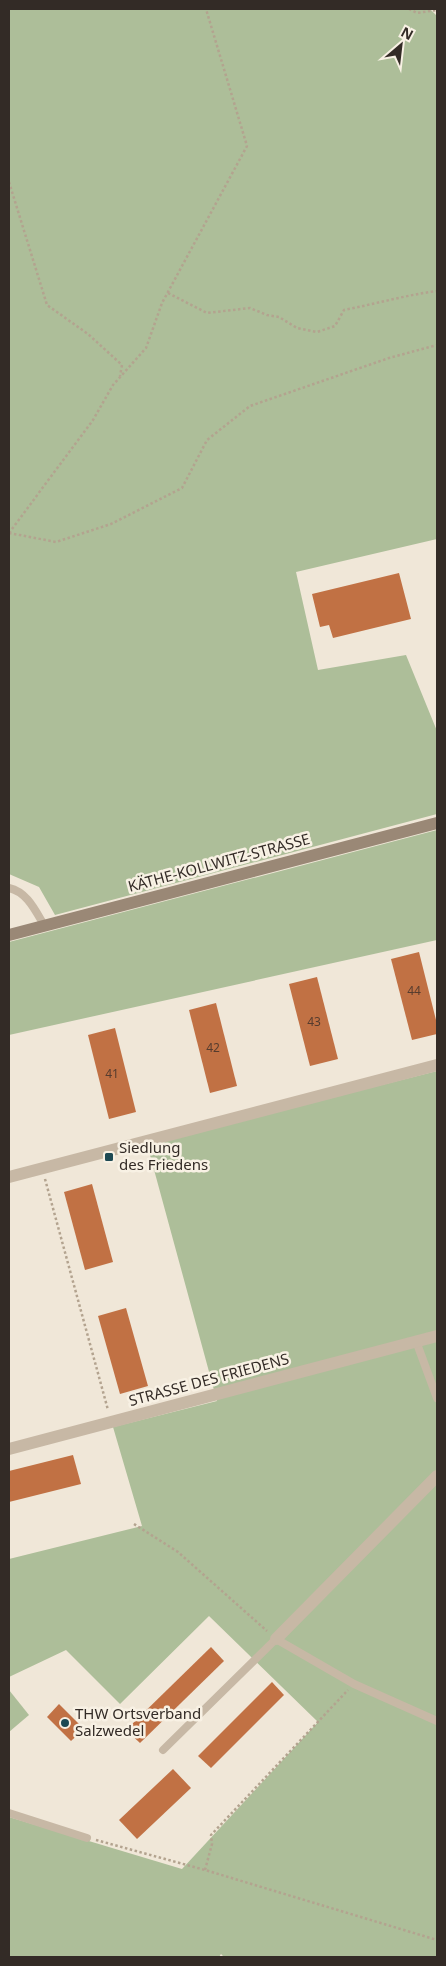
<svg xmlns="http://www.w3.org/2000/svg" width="446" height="1966" viewBox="0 0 446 1966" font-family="'Noto Sans',sans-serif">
<rect width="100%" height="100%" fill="#f0e7d8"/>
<g fill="#adbe99">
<path d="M9 9H430L437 16V539L296 572 318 670 406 655 437 731V814L55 915 39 887 9 874Z"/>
<path d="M437 830V940L9 1035V942Z"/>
<path d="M437 1071V1957H224L221 1954 219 1957H9V1817L182 1869 318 1722 209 1616 120 1704 66 1650 9 1677V1559L142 1526 113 1427 217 1401 147 1144Z"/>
<path d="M9 1690 29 1715 9 1732Z"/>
</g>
<g fill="#c17144">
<path d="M399 573 411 619 333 638 329 625 320 627 312 594Z"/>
<path d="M419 952 437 1024V1034L412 1040 391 959Z"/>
<path d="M317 977 338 1059 310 1066 289 984Z"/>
<path d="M216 1003 237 1086 210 1093 189 1010Z"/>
<path d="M115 1028 136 1112 109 1119 88 1035Z"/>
<path d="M92 1184 113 1262 85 1270 64 1192Z"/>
<path d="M126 1308 148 1386 120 1394 98 1316Z"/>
<path d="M73 1455 81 1484 9 1502V1471Z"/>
<path d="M211 1647 224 1661 140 1743 126 1730Z"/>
<path d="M272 1682 284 1695 211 1768 198 1756Z"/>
<path d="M59 1704 84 1729 71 1741 47 1717Z"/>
<path d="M173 1769 191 1788 137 1839 119 1820Z"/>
</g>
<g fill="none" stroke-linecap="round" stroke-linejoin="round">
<g stroke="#b3a38f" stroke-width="2.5" stroke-dasharray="2.5 2.5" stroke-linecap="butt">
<path d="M409 9 417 13 437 10"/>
<path d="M9 182 47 305 88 334 122 365 120 376"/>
<path d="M168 293 207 313 250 308 267 315 279 317 297 328 317 332 335 326 344 310C375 304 406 295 437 291"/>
<path d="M9 533 93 420 113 385 146 348 162 303 247 146 206 9"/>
<path d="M9 533 56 542 111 524 182 488 207 440 250 406 389 358 437 345"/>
<path d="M45 1179 108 1410"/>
<path d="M134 1524 178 1552 267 1631"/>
<path d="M96 1840 205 1870 437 1940"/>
<path d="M205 1870 212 1844 211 1835 348 1690"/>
</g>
<g stroke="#c7b8a5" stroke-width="8">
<path d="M9 888C27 892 35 910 44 925"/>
<path d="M416 1341 437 1398"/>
<path d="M163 1750 276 1639 354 1684 437 1721"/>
<path d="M9 1813 87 1838"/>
</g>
<g stroke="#c7b8a5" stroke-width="12">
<path d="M9 1177 437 1065"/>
<path d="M9 1449 437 1336"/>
<path d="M276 1639 437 1476"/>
</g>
<path stroke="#9a8876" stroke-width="12" d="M9 935 437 823"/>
</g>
<g fill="#1d4953" stroke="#f8f1e4" stroke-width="2">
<rect x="104" y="1152" width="10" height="10" rx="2.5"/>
<circle cx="65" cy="1723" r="5"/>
</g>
<g text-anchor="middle" stroke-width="5" stroke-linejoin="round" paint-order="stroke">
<g font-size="12" fill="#563c2e">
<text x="414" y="995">44</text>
<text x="314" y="1026">43</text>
<text x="213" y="1052">42</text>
<text x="112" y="1078">41</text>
</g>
<g font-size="15" fill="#332b26" stroke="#f8f1e4">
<text transform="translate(219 863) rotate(-15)" y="5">KÄTHE-KOLLWITZ-STRASSE</text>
<text transform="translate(209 1380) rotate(-15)" y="5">STRASSE DES FRIEDENS</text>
</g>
<g font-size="15" fill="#332b26" stroke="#f8f1e4" text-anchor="start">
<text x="119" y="1153">Siedlung<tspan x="119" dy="17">des Friedens</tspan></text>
<text x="75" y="1719">THW Ortsverband<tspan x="75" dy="17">Salzwedel</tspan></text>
</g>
</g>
<rect width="446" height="1966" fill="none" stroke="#332b26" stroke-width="20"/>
<g transform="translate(401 45) rotate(28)" stroke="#f8f1e4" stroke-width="4" paint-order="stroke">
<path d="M0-4L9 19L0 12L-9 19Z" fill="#332b26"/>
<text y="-8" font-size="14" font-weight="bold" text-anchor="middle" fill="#332b26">N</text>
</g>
</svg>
